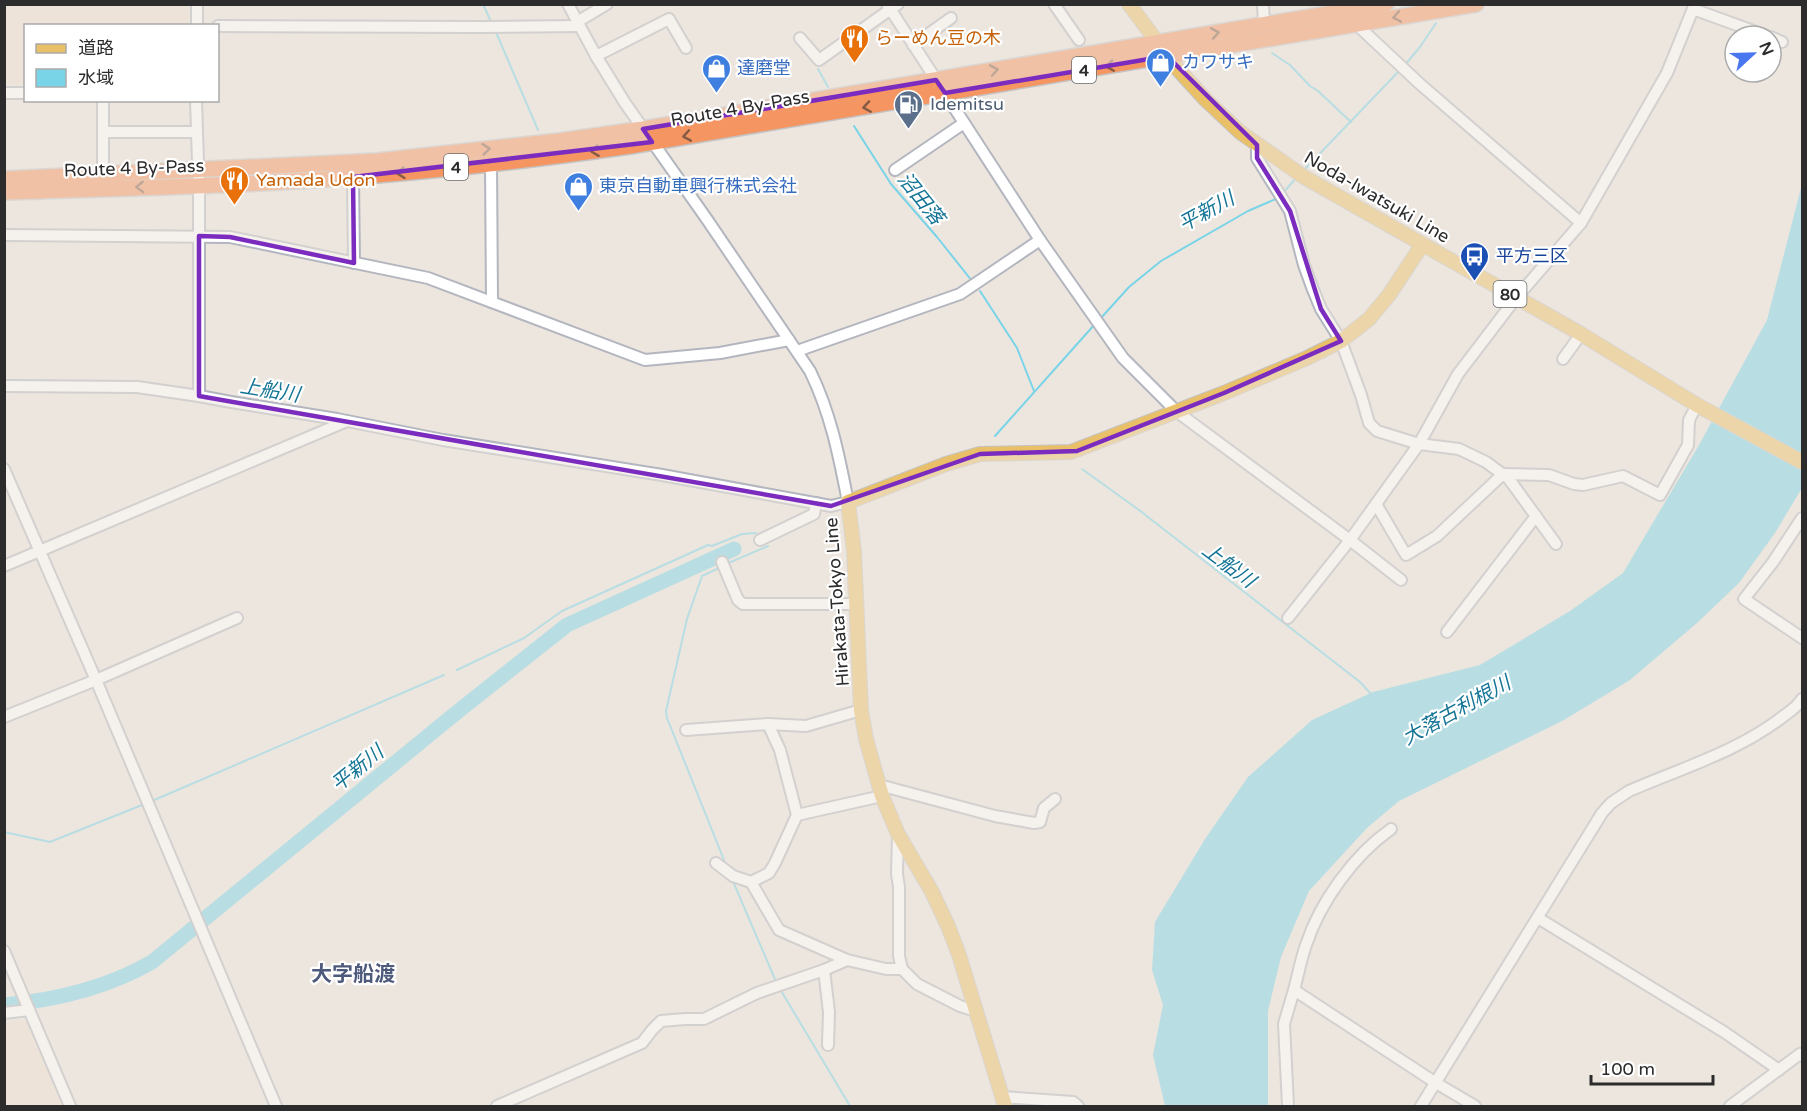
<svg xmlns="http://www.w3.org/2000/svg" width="1807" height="1111" viewBox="0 0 1807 1111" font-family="'Varela Round','Noto Sans JP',sans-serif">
<rect width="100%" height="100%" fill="#ede6df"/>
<g fill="#ede1d0">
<path d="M5 4 188 5V25L26 26 25 84H5Z"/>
<path d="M28 1021 64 1106H5V1023Z"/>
</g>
<path fill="#79d4e8" d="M1802 184V488L1775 533 1739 583 1697 623 1630 680 1564 720 1399 801 1367 828 1309 891 1281 957 1268 1011V1106H1165L1153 1055 1163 1005 1152 970 1155 922 1205 839 1248 777 1312 720 1373 692 1480 665 1570 611 1623 573 1699 445 1767 320Z"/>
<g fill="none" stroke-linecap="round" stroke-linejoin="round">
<g stroke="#79d4e8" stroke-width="2">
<path d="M483 4 491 22"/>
<path d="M495 30 538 130"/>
<path d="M1272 53 1290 65 1310 86 1318 91 1351 122"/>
<path d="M1404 66 1420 47 1436 23"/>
<path d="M818 69 828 87"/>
<path d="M854 126 891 184 937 237 972 281"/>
<path d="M1304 170 1400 70"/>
<path d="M1284 192 1296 178"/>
<path d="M980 291 1017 348 1034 391"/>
<path d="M1101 318 1129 287 1161 261 1248 211 1278 198"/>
<path d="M4 380 57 381"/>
<path d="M430 432 441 434"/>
<path d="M995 436 1095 324"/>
<path d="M1082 469 1139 510 1360 682 1371 694"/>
<path d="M726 564 768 546"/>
<path d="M721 567 702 576 687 619 666 711 667 718 726 865"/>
<path d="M457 670 524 638 562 611 708 545 712 546 742 534 756 533"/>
<path d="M152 801 444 675"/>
<path d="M4 832 50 842 142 805"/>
<path d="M732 879 777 984"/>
<path d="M780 989 850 1106"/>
</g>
<path stroke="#79d4e8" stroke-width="15" d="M4 1005C56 1000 107 988 152 962L456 713 567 625 734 549"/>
<defs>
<g id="minor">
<path d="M887 4 1040 240 1123 358 1176 411 1350 540 1401 580"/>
<path d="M1054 4 1079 40"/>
<path d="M1263 4 1264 24"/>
<path d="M1693 9 1767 36"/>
<path d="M577 22 607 4"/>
<path d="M1356 24 1420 84 1581 223"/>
<path d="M197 26V4"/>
<path d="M218 26 480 27 579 26"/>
<path d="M1771 37 1782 42"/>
<path d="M800 38 819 60 898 4"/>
<path d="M913 45 951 18"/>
<path d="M596 56 669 19 686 48"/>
<path d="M4 93H26"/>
<path d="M196 100 199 193V396"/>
<path d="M103 132H196"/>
<path d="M1257 145V158L1290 211 1304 265 1312 287 1321 309 1341 341 1361 395 1369 423 1377 431 1419 444 1459 449 1486 462 1509 479 1556 544"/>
<path d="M491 163 492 302"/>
<path d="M895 170 964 123"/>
<path d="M103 175V100"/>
<path d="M353 177 354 263"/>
<path d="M4 235 230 237 428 278 645 360 720 353 789 340"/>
<path d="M797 351 960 294 1040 240"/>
<path d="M1563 359 1581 334"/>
<path d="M4 386 137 387 199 396 231 402 337 419 443 440 662 475 831 506 848 502C839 456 831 414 810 371L706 218 625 103 596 56 568 4"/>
<path d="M4 469 96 680 276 1106"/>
<path d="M1376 504 1406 555 1437 536 1503 474 1549 475 1574 484 1583 485 1623 476 1660 495 1688 445 1689 420 1697 405"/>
<path d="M1802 518 1773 562 1744 599 1802 638"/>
<path d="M760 540 814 514 816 503"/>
<path d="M722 562 738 600 743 604H857"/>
<path d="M4 566 347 421"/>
<path d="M1288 618 1350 540 1419 444 1458 374 1516 298 1581 223 1667 73 1695 4"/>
<path d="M1447 632 1536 516"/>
<path d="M4 717 96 680 237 618"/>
<path d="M686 730 768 724 806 726 861 710"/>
<path d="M879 785 995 816 1034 823 1040 822 1044 808 1055 799"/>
<path d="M797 815 882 796"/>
<path d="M1391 829C1354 855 1320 902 1306 945 1301 959 1298 975 1294 990L1436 1083 1475 1106"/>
<path d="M898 834 897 874 899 887V956L902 969 917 984 960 1006 976 1011"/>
<path d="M716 863 733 876 751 882 769 873 775 863 797 815 780 750 768 724"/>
<path d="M751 882 779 930 847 960"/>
<path d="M1538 918 1724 1032 1779 1070"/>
<path d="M4 951 70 1106"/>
<path d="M824 970 829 1012 828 1045"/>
<path d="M4 1013 29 1010"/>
<path d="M1002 1097 1073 1102 1078 1106"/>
<path d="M497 1106 642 1043 652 1030 661 1021 685 1019H704L757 993 824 970 847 960 886 969H902"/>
<path d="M1288 1106 1284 1024 1294 990"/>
<path d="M1421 1106 1602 813 1611 803 1629 791C1682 768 1740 751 1785 715 1792 710 1798 706 1802 699"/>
<path d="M1730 1106 1800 1054 1802 1056"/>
</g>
<g id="major">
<path d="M1129 4 1175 66 1206 100 1240 132 1304 177 1581 334 1697 405 1802 462"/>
<path d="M1005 1106 959 955 948 926 932 892 898 834 882 796 866 739 861 710 854 551 848 502 946 464 980 454 1071 452 1224 393 1307 358 1341 341 1369 319 1389 295 1422 245"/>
</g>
<g id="highway">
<path d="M4 179 377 161 559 141 643 129 1386 4"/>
<path d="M4 192C129 188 253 186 377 175 461 168 546 158 630 146L1476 4"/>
</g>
</defs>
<use href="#minor" stroke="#b3b6bf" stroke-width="14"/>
<use href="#major" stroke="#c4c4c4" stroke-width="16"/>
<use href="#highway" stroke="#c4c4c4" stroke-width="18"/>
<use href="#minor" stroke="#fff" stroke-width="10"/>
<use href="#major" stroke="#e9c068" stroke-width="14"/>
<use href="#highway" stroke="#f59562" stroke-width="15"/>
</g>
<defs><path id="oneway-chevron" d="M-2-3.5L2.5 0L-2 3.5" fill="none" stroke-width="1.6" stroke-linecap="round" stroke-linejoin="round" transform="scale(1.5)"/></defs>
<g stroke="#865b44">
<use href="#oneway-chevron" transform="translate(1397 17) rotate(170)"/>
<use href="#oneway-chevron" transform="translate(1215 33) rotate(-10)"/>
<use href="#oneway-chevron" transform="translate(1110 66) rotate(171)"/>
<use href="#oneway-chevron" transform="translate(994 70) rotate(-10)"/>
<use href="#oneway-chevron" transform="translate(867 107) rotate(171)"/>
<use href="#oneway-chevron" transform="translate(687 136) rotate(170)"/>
<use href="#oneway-chevron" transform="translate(486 149) rotate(-6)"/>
<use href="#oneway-chevron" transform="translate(595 151) rotate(173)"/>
<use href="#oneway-chevron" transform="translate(401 173) rotate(174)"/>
<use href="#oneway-chevron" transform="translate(140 187) rotate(178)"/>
</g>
<path d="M0 0H1807V1111H0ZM1167 56 1257 145V158L1290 211 1321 309 1341 341 1224 393 1077 451 980 454 831 506 199 396V236L230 237 354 263 353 177 652 142 643 129 936 80 945 93Z" fill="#ede6df" fill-opacity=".55" fill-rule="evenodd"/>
<path fill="none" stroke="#7b2cbf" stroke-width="4.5" stroke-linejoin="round" d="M1167 56 1257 145V158L1290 211 1321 309 1341 341 1224 393 1077 451 980 454 831 506 199 396V236L230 237 354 263 353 177 652 142 643 129 936 80 945 93Z"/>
<defs>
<symbol id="restaurant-pin" viewBox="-11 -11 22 30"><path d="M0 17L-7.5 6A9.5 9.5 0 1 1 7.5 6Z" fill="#e8710a" stroke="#fff"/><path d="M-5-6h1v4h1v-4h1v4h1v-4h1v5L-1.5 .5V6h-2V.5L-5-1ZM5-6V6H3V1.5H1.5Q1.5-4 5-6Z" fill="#fff"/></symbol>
<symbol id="shop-pin" viewBox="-11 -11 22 30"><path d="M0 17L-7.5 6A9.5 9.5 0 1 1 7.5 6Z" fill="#3f7fe0" stroke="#fff"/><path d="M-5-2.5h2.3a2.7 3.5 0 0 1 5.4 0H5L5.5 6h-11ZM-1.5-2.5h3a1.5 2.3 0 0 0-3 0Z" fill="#fff"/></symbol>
<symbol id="fuel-pin" viewBox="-11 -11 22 30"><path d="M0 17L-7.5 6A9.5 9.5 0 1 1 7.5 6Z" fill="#5c6f8a" stroke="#fff"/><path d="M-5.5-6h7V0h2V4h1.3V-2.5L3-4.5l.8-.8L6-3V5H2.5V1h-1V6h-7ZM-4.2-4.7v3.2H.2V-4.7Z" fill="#fff"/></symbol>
<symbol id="bus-pin" viewBox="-11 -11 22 30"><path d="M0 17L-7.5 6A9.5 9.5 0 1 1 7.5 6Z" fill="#1a4fb4" stroke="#fff"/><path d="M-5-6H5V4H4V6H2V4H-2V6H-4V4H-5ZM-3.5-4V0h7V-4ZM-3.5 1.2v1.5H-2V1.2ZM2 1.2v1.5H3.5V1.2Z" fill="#fff"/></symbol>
</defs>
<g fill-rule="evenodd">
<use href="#restaurant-pin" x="838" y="22" width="33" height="45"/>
<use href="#shop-pin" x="1144" y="46" width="33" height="45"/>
<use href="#shop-pin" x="700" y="52" width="33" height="45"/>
<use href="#fuel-pin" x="892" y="88" width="33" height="45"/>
<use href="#restaurant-pin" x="218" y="164" width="33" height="45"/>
<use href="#shop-pin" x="562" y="170" width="33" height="45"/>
<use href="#bus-pin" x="1458" y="240" width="33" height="45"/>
</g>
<g text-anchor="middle" stroke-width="4.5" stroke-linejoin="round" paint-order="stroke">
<g fill="#fff" stroke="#6b6b6b" stroke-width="1.5">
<rect x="1072" y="57" width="24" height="26" rx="4.5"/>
<rect x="444" y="154" width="24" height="26" rx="4.5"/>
<rect x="1493.5" y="281" width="33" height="26" rx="4.5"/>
</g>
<g font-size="16" font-weight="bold" fill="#2c2c2c">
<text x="1084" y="76">4</text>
<text x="456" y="173">4</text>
<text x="1510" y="300">80</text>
</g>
<g font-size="18" fill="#c56008" stroke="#fff" text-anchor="start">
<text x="875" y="44">らーめん豆の木</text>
<text x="256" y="186">Yamada Udon</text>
</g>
<g font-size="18" fill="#366cbe" stroke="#fff" text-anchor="start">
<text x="1182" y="68">カワサキ</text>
<text x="737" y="74">達磨堂</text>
<text x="599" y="192">東京自動車興行株式会社</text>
</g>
<g font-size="18" fill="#4e5e75" stroke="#fff" text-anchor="start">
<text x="930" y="110">Idemitsu</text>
</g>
<g font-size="18" fill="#2c2c2c" stroke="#fff">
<text transform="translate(740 108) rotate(-10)" y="6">Route 4 By-Pass</text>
<text transform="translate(134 168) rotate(-2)" y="6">Route 4 By-Pass</text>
<text transform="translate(1377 197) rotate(30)" y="6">Noda-Iwatsuki Line</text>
<text transform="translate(837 602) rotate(-94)" y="6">Hirakata-Tokyo Line</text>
</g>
<g font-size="18" fill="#164399" stroke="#fff" text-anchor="start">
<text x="1496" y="262">平方三区</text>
</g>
<g font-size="20" font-style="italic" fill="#157597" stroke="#fff">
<text transform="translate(921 198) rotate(51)" y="7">沼田落</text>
<text transform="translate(1206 211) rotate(-29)" y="7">平新川</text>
<text transform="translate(270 390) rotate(9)" y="7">上船川</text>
<text transform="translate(1229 565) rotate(37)" y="7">上船川</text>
<text transform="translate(1456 710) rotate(-29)" y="7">大落古利根川</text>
<text transform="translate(357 768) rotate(-39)" y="7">平新川</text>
</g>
<g font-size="21" font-weight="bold" fill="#4e5a7b" stroke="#fff">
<text x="353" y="981">大字船渡</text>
</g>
</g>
<rect width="1807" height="1111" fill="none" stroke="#2c2c2c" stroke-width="12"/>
<rect x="24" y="24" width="195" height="78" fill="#ffffff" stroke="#ababab" stroke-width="1.5"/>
<rect x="36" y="44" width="30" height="9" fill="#e9c068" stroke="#ababab" stroke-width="1.5"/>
<text x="78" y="54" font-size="18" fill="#2c2c2c">道路</text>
<rect x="36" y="69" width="30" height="18" fill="#79d4e8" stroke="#ababab" stroke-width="1.5"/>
<text x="78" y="84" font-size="18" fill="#2c2c2c">水域</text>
<g transform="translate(1753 54) rotate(68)"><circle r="28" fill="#ffffff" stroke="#ababab" stroke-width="1.5"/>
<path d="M0-4.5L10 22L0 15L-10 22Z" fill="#4977f0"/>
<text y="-9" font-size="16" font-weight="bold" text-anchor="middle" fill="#2c2c2c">N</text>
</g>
<path d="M1591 1075v9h122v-9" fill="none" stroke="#2c2c2c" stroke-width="3"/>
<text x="1600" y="1075" font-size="18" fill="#2c2c2c" stroke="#ffffff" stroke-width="4.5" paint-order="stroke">100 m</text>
</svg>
